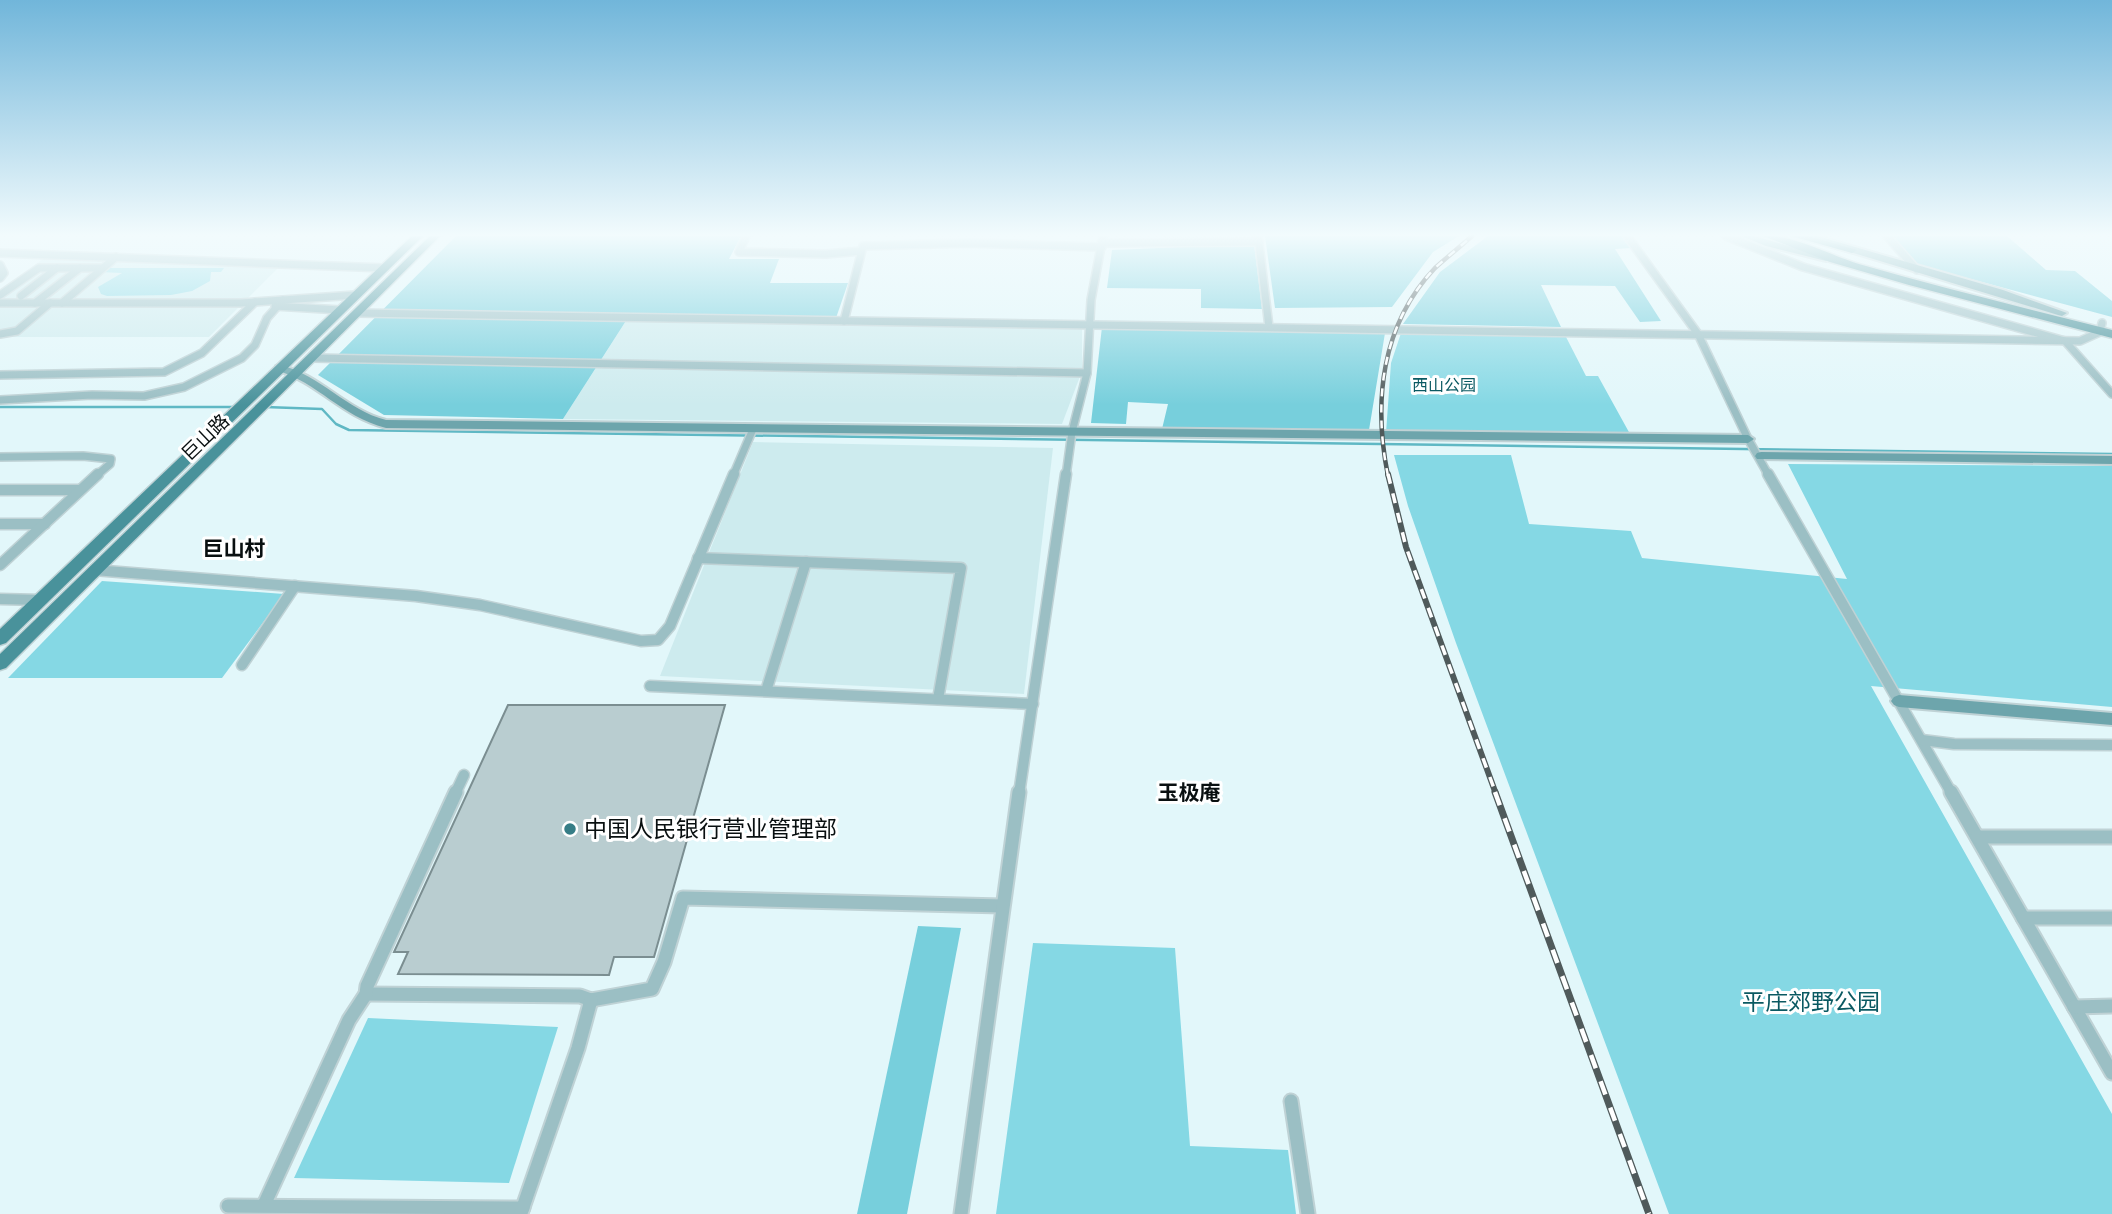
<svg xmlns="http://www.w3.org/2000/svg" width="2112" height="1214" viewBox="0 0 2112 1214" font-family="'Titillium Web','Noto Sans SC',sans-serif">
<rect width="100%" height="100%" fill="#e2f7fa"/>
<g fill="#cdebee">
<path d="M44 258 280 266 209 337H0V292Z"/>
<path d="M626 321 1082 327V371L1062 424 563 419Z"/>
<path d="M753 442 1053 448 1024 694 660 676Z"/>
</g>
<g fill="#85d8e4">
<path d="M105 268H224L221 272H211L210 281 192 291 171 295 107 296 101 294 98 287 122 273 100 272Z"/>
<path d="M1401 333 1566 337 1586 376H1598L1630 434 1386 433 1391 363Z"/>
<path d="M1394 455H1511L1529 524 1631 531 1642 558 1847 579 1788 464 2112 466V707L1871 686 2112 1114V1214H1669L1456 643 1408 506Z"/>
<path d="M102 581 284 594 222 678H8Z"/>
<path d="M1033 943 1175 948 1190 1146 1288 1150 1296 1214H996Z"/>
<path d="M368 1018 558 1027 509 1183 294 1178Z"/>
</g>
<g fill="#77cfdc">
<path d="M456 236H741L729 259H779L770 283H848L836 318 631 313 563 419 384 415 318 375Z"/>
<path d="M1265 236H1459L1433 252 1392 307 1275 308Z"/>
<path d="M1488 236H1622L1631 248 1615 249 1661 321 1640 322 1615 286 1541 285 1561 327 1403 324 1440 272Z"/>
<path d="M1892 236H2007L2046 270 2075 271 2112 301V317L1919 265Z"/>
<path d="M1254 244 1262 309 1201 308V289L1107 288 1112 250Z"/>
<path d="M1102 327 1385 333 1369 430 1162 429 1168 404 1128 402 1126 424 1091 423Z"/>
<path d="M918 926 961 928 907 1214H857Z"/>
</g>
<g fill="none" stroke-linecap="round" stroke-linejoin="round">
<g stroke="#5fb8c4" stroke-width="2.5">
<path d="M0 407H236"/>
<path d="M265 407 322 409 336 424 349 430 2112 454"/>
</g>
</g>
<path fill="#b9cdd0" stroke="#7b8e91" stroke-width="2" d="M508 705H725L654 957H614L609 975 398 974 408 952H394Z"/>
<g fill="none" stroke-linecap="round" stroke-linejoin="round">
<defs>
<g id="street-far2">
<path d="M746 236 739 252 826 254 861 251"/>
<path d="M1258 236 1269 327"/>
<path d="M1627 236 1698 334 1748 439 1769 476"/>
<path d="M1726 236 1803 267 2065 341 2112 394"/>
<path d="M1887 236 1917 270"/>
<path d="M1103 243 1259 242"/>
<path d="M0 253 385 268"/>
<path d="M0 265 4 273 0 278"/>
<path d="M0 295 39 268H102"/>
<path d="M21 296 57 268"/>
<path d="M0 303H241L355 295"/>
<path d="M35 303 80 268"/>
<path d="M62 303 116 257"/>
<path d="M275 306 340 310"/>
<path d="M358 313 2080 341 2100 332 2102 323"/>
<path d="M844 321 863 246 968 243 1102 247"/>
<path d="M0 334 17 331 50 303"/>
<path d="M313 358 1087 373"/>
<path d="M0 375 164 372 202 353 255 302"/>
<path d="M0 400 92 395 144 396 184 387 242 358 255 345 267 318 283 300"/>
<path d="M0 457 83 456 111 459 110 464 96 476"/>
<path d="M733 476 753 429"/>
<path d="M1066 476 1072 432 1087 373 1091 300 1103 236"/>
</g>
<g id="street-far1">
<path d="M1768 474 1952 794"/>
<path d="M0 490H79"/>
<path d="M0 524H45"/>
<path d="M698 558 961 568 938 699"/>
<path d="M0 565 98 474"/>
<path d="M94 570 416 596 480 605 641 641 658 640 670 626 734 474"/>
<path d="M0 599 40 600"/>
<path d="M242 665 295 586"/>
<path d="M650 686 1033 704"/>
<path d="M766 691 806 562"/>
<path d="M1922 740 1954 744 2112 745"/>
<path d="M455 794 464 775"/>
<path d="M1019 794 1066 474"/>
</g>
<g id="street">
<path d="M1951 792 2112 1073"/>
<path d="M1977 837H2112"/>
<path d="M2023 918H2112"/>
<path d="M366 994 580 996 591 1000 652 989 664 962 683 898 1002 906"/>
<path d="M2074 1007 2112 1006"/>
<path d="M1291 1101 1308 1214"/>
<path d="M264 1205 349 1020 366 994 367 986 456 792"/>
<path d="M228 1206 523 1208"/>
<path d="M521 1213 578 1048 591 1000"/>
<path d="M961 1214 1019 792"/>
</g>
<g id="secondary">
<path d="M1742 236H1754L1831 258 1826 261 1766 246Z"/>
<path d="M1804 236H1817L2003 290 2067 313 2062 316 2058 315 1837 248Z"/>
<path d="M280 365C321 375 346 410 386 420L1748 435 1754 439 1748 443 386 428C340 416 319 383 276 370V366Z"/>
<path d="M1761 452 2112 456V464L1757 459 1755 456 1757 453Z"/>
<path d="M1899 695 2112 713V725L1899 707 1894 705 1891 701 1894 697Z"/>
</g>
<g id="primary">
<path d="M412 236H423L6 643 0 645V629Z"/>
<path d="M430 236H440L6 668 0 670V654Z"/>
<path d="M1763 236C1790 233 1832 256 1859 264 1943 288 2028 309 2112 330V338L1909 285 1830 262Z"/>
<path d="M1791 236H1807L1857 250 1852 253Z"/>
</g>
</defs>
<use href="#street-far2" stroke="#bfd2d5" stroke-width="10"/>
<use href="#street-far1" stroke="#bfd2d5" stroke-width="13"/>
<use href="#street" stroke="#bfd2d5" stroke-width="17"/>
<use href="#secondary" stroke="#bfd2d5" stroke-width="4"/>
<use href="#primary" stroke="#bfd2d5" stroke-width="3"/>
<use href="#street-far2" stroke="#9bbfc4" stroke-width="7"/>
<use href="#street-far1" stroke="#9bbfc4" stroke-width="10"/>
<use href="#street" stroke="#9bbfc4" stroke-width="13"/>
<use href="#secondary" fill="#6da5ac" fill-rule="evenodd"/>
<use href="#primary" fill="#49929b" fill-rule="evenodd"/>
<defs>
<path id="rail-far2" d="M1388 476C1373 402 1381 325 1435 268 1447 257 1460 247 1472 236"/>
<path id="rail-far1" d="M1388 474 1406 547 1496 794"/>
<path id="rail" d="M1495 792 1649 1214"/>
</defs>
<use href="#rail-far2" stroke="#4f5a5b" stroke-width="4.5"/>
<use href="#rail-far1" stroke="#4f5a5b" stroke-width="6"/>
<use href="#rail" stroke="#4f5a5b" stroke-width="7"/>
<use href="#rail-far2" stroke="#fff" stroke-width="2.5" stroke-dasharray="8" stroke-linecap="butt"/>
<use href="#rail-far1" stroke="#fff" stroke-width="3.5" stroke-dasharray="10" stroke-linecap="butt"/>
<use href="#rail" stroke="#fff" stroke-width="4.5" stroke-dasharray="14" stroke-linecap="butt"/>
</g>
<linearGradient id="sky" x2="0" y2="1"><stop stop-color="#71b6da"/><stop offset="0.58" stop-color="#f2fbfd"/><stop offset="1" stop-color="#f2fbfd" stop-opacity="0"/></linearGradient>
<rect width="2112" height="405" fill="url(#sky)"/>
<circle fill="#367d86" stroke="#fff" stroke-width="2.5" cx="570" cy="829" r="7"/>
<g text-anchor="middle" stroke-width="6" stroke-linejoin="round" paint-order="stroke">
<g font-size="16" fill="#0a5962" stroke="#fff">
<text x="1444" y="391">西山公园</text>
</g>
<g font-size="19" fill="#090f10" stroke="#fff">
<text transform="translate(205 437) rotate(-44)" y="7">巨山路</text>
</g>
<g font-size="21" font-weight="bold" fill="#090f10" stroke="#fff">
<text x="234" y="556">巨山村</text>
<text x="1189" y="800">玉极庵</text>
</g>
<g font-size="23" fill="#090f10" stroke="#fff" text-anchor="start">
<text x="584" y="837">中国人民银行营业管理部</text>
</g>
<g font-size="23" fill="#0a5962" stroke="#fff">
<text x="1811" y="1010">平庄郊野公园</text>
</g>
</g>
</svg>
